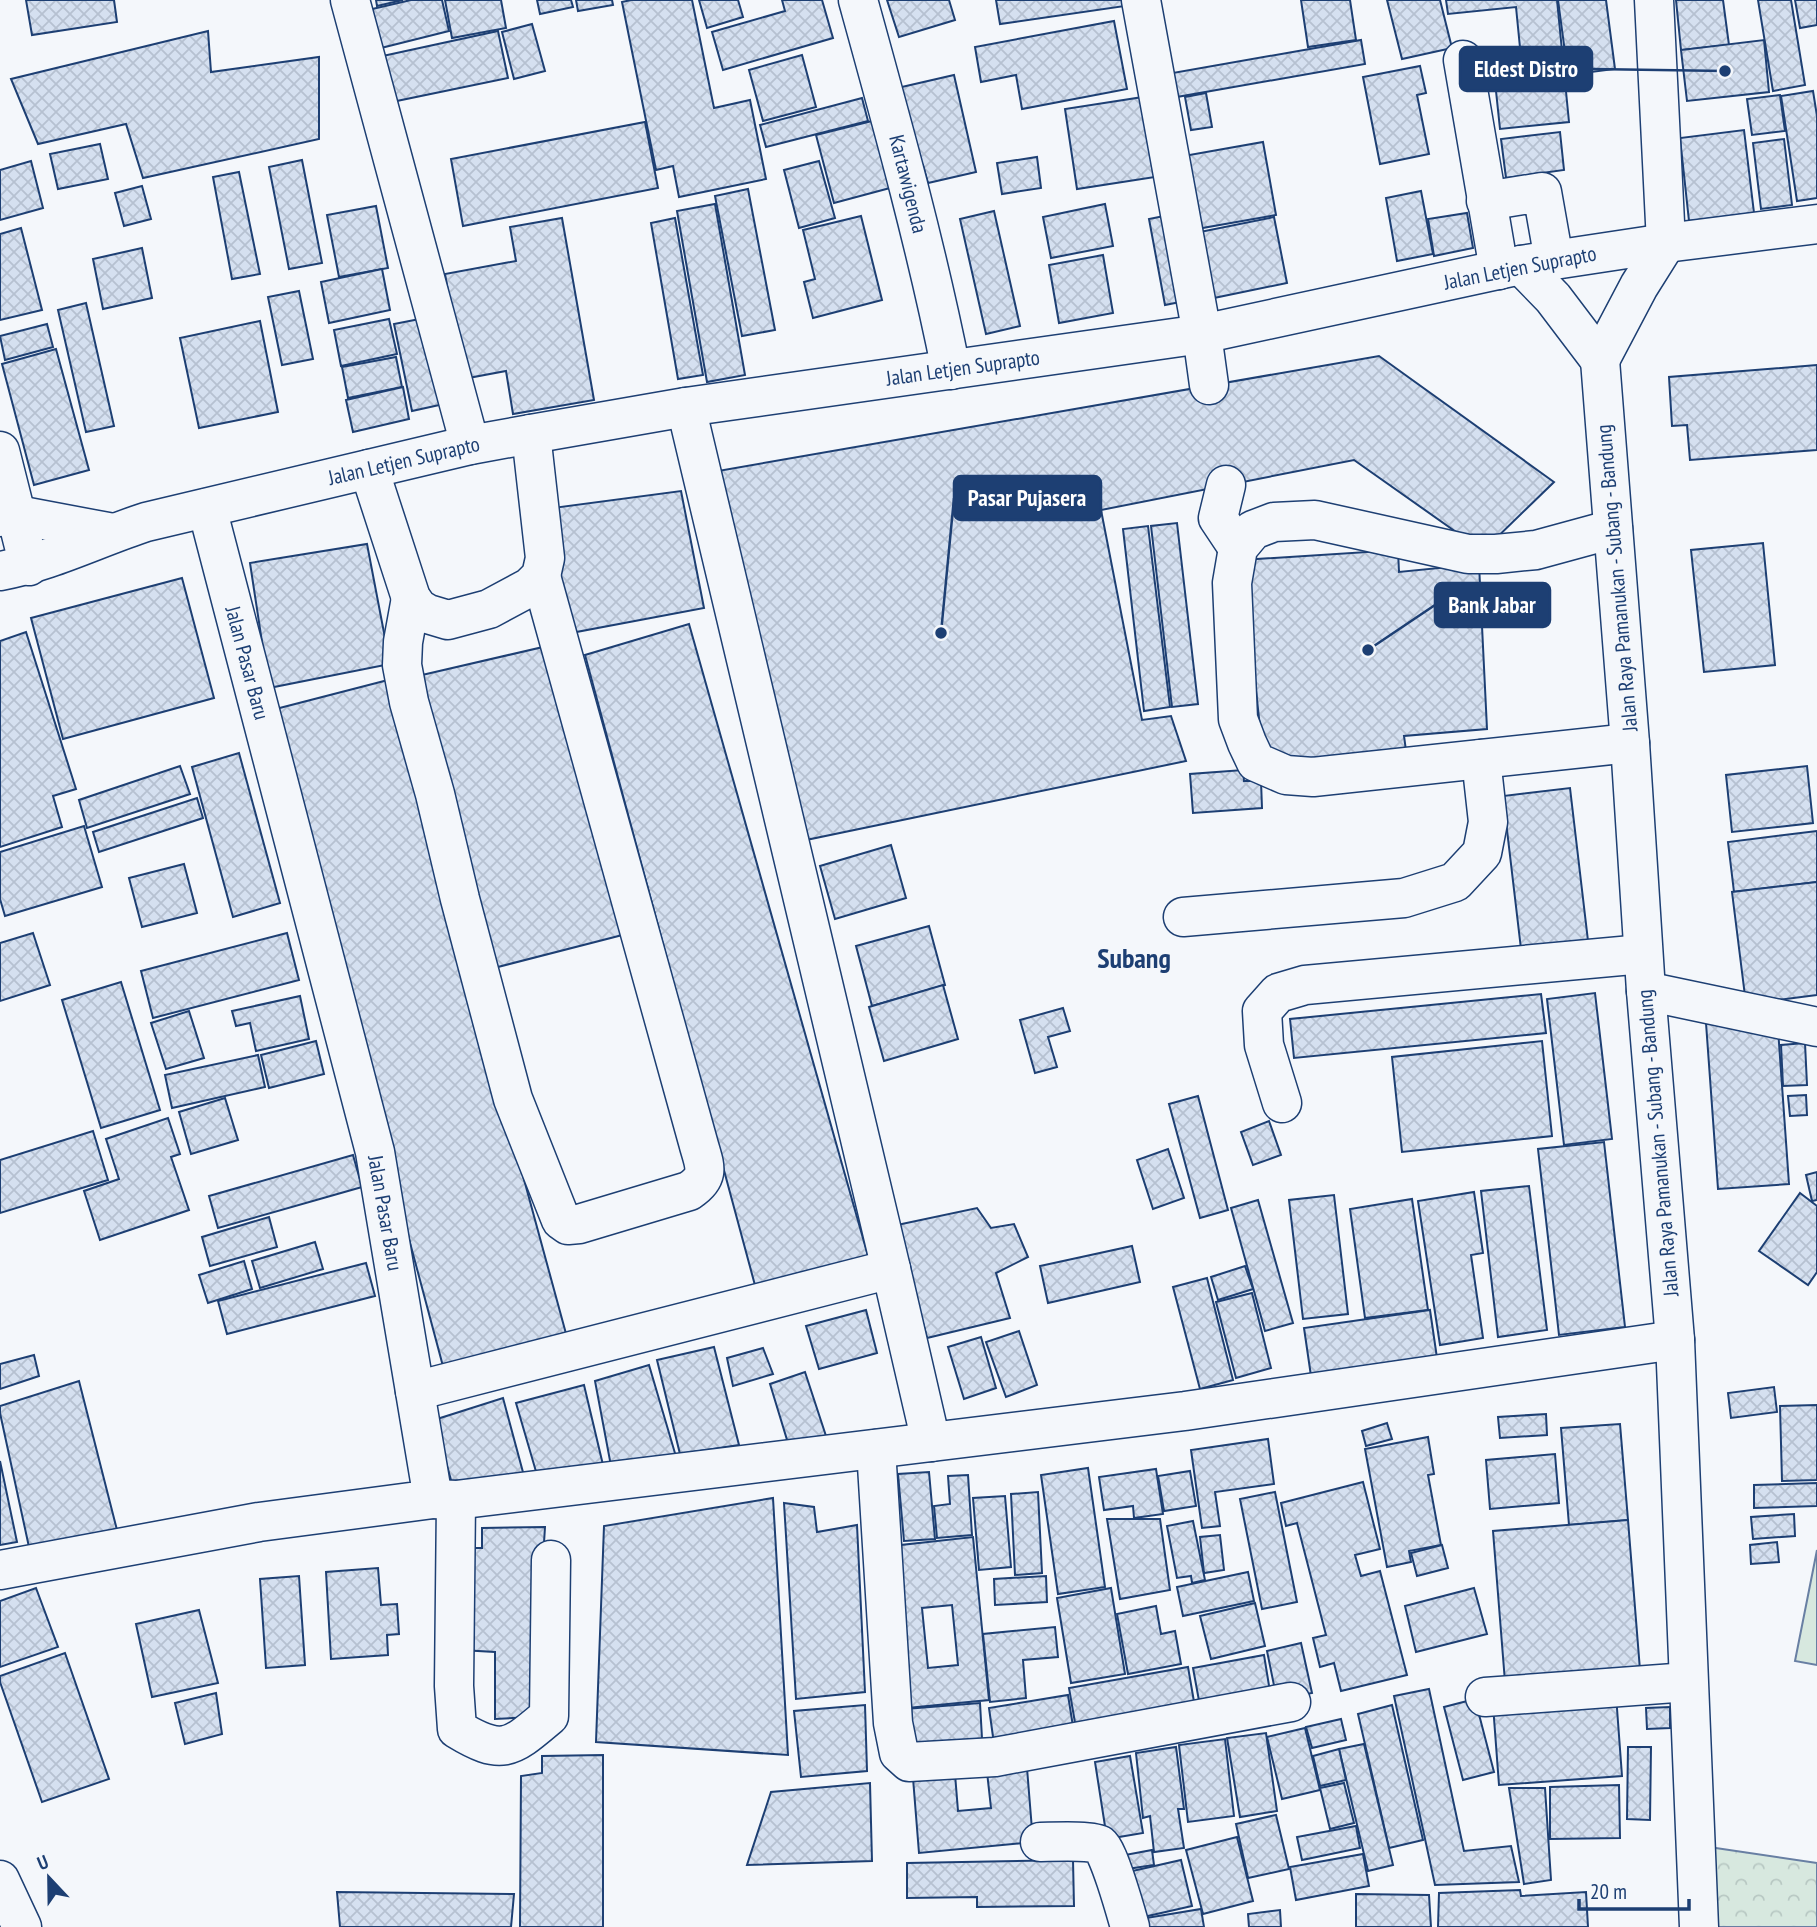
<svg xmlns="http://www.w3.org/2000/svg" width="1817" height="1927" viewBox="0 0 1817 1927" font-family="'PT Sans Narrow',sans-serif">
<defs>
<pattern id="forest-crowns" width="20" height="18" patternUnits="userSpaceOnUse" patternTransform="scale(1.75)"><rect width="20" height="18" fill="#d7e8df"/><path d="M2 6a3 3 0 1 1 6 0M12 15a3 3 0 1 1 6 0" fill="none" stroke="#b8c8c3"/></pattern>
<pattern id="building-cross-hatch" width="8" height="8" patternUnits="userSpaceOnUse" patternTransform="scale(1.75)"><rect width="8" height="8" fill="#d5e0f0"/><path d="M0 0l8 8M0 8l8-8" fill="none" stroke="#b6c1d1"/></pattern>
</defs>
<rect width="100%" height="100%" fill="#f4f7fb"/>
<path fill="url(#forest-crowns)" stroke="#687fa3" stroke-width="2" d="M1709 1847 1817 1863V1927H1714Z"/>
<path fill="#d7e8df" stroke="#687fa3" stroke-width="2" d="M1817 1550V1665L1795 1661Z"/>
<g fill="url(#building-cross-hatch)" stroke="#1d3f73" stroke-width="2" fill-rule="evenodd">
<path d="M26 0H114L117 22 32 35Z"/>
<path d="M376 0H403L377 6Z"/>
<path d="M411 0H442L449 31 377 49 368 10Z"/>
<path d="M445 0H501L506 28 452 38Z"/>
<path d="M537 0H571L573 7 540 14Z"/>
<path d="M576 0H612L613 5 578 11Z"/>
<path d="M631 0H692L714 108 750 100 766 179 679 197 673 166 656 170 622 2Z"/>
<path d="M699 0H738L743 17 707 28Z"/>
<path d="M782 0H822L833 38 723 70 712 32 785 11Z"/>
<path d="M887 0H949L955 20 899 37Z"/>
<path d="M996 0H1124L1125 6 1000 24Z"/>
<path d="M1301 0H1350L1356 40 1308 47Z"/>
<path d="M1387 0H1440L1452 48 1402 59Z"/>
<path d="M1446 0H1557L1569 122 1500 129 1494 72 1522 68 1516 7 1448 14Z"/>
<path d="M1558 0H1606L1615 69 1568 75Z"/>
<path d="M1676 0H1723L1729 45 1681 50Z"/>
<path d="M1758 0H1791L1805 85 1773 91Z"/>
<path d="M1795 0H1817V25L1800 28Z"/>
<path d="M1114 21 1127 89 1022 109 1016 75 981 82 975 47Z"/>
<path d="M532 24 545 71 514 79 502 32Z"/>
<path d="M208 31 211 72 319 57V139L143 178 126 124 38 144 11 79Z"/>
<path d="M498 31 508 78 387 103 378 57Z"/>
<path d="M1361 40 1365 64 1171 98 1167 74Z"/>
<path d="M1764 40 1769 92 1687 101 1681 50Z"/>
<path d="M802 55 816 107 763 121 749 70Z"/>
<path d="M1420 66 1426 93 1417 95 1429 154 1380 164 1363 77Z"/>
<path d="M954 75 976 172 928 183 923 165 911 168 893 89Z"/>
<path d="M1813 91 1817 116V198L1797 201 1781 96Z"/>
<path d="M1206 93 1212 127 1191 130 1185 97Z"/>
<path d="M1156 95 1168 175 1077 189 1065 109Z"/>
<path d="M1780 95 1785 131 1752 135 1747 99Z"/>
<path d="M862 98 868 121 766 147 760 125Z"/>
<path d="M872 121 890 188 834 203 816 135Z"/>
<path d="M645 122 658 188 463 226 451 159Z"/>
<path d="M1744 130 1754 213 1689 221 1680 138Z"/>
<path d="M1560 132 1564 170 1506 178 1501 139Z"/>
<path d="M1784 139 1792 205 1761 209 1753 143Z"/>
<path d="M1263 142 1276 215 1191 230 1178 157Z"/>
<path d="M100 144 108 179 58 189 50 154Z"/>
<path d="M1037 157 1041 188 1002 194 997 163Z"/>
<path d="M302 160 322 263 289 269 269 167Z"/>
<path d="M31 161 43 208 0 220V170Z"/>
<path d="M819 161 835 218 799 228 784 170Z"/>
<path d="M239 172 260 274 232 279 213 177Z"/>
<path d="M142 186 151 219 124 226 115 193Z"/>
<path d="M748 189 775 330 742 336 715 196Z"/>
<path d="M1421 191 1433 254 1397 261 1386 198Z"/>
<path d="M715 204 745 375 707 382 677 211Z"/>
<path d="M1105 204 1113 246 1051 258 1043 217Z"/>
<path d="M376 206 388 268 339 277 327 215Z"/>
<path d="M994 211 1020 326 986 334 960 219Z"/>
<path d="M1179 213 1195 299 1165 305 1149 219Z"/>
<path d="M1467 213 1473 248 1434 256 1428 219Z"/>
<path d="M861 216 882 300 813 318 804 282 815 279 803 230Z"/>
<path d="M1274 217 1287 283 1209 299 1195 233Z"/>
<path d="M562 218 594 400 513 414 506 371 463 379 445 274 516 261 510 227Z"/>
<path d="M675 218 703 375 678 379 651 223Z"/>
<path d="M21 228 42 310 0 320V234Z"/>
<path d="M142 248 152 298 103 309 93 259Z"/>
<path d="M1103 255 1113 313 1059 323 1049 265Z"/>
<path d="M382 269 390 310 329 323 321 282Z"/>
<path d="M299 291 313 359 282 365 268 297Z"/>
<path d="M86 303 114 426 86 432 58 310Z"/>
<path d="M435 316 453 402 412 411 394 324Z"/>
<path d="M389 319 397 354 341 366 334 330Z"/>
<path d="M260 321 278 412 199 428 180 338Z"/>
<path d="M47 324 53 347 5 360 0 336Z"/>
<path d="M56 349 89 470 34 485 2 364Z"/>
<path d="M1379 356 1554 482 1483 551 1354 460 1101 510 1142 720 1171 716 1186 761 806 840 718 471Z"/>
<path d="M396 357 402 387 348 398 342 367Z"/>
<path d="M1817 365V450L1690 460 1687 425 1672 426 1669 377Z"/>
<path d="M403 387 409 419 353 432 346 400Z"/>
<path d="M681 491 704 608 571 633 545 509Z"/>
<path d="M1177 523 1198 704 1172 707 1151 526Z"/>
<path d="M1148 526 1170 707 1144 711 1123 529Z"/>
<path d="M1763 543 1775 665 1704 672 1691 550Z"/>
<path d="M367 544 390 664 269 688 250 563Z"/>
<path d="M1398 550 1399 572 1479 564 1487 729 1404 736 1407 758 1281 763 1262 746 1242 560Z"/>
<path d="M182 578 214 698 63 739 31 618Z"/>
<path d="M689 624 870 1263 756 1289 585 655Z"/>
<path d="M26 632 76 789 53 796 62 827 0 847V641Z"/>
<path d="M556 644 638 931 494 968 422 675Z"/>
<path d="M388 680 568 1341 444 1370 268 711Z"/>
<path d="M239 753 280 903 233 917 192 767Z"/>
<path d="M180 766 190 794 87 828 79 800Z"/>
<path d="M1807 766 1813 823 1732 832 1726 775Z"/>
<path d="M1243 770 1244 781H1261L1262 808 1193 813 1190 774Z"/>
<path d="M1570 788 1588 941 1521 949 1503 796Z"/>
<path d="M197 798 203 818 99 852 93 832Z"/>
<path d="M84 826 102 887 5 916 0 899V852Z"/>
<path d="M1817 831V882L1734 892 1728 842Z"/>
<path d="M891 845 906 898 835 919 820 866Z"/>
<path d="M184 864 197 913 142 927 129 878Z"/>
<path d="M1817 882V995L1746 1004 1732 892Z"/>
<path d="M929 926 945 985 872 1006 856 946Z"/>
<path d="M33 933 50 985 0 1001V943Z"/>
<path d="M287 933 299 980 153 1018 141 971Z"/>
<path d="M121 982 160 1110 101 1128 62 1000Z"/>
<path d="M943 985 958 1039 884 1061 869 1007Z"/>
<path d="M1595 993 1612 1139 1564 1145 1547 999Z"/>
<path d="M1541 994 1546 1033 1294 1058 1290 1019Z"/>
<path d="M300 996 309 1039 256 1051 250 1023 236 1026 232 1011Z"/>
<path d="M1063 1008 1070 1031 1048 1037 1057 1067 1035 1073 1020 1020Z"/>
<path d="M189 1011 204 1058 166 1069 151 1023Z"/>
<path d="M1706 1023 1778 1029 1789 1184 1718 1189Z"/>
<path d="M316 1041 324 1074 269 1088 261 1055Z"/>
<path d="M1542 1041 1552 1136 1402 1152 1392 1057Z"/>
<path d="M1805 1043 1807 1085 1783 1086 1781 1045Z"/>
<path d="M258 1055 265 1087 172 1108 165 1075Z"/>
<path d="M1806 1095 1807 1115 1790 1116 1788 1096Z"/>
<path d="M1198 1096 1228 1210 1200 1218 1169 1104Z"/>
<path d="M225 1098 238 1140 191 1154 179 1112Z"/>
<path d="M168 1118 180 1154 171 1157 189 1210 100 1240 84 1191 119 1179 106 1139Z"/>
<path d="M1269 1121 1281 1155 1253 1165 1241 1132Z"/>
<path d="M93 1131 108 1180 0 1213V1160Z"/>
<path d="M1604 1142 1625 1327 1559 1335 1538 1149Z"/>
<path d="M1168 1149 1184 1198 1153 1209 1137 1160Z"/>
<path d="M353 1155 362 1187 218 1228 209 1196Z"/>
<path d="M1817 1172V1200L1812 1201 1806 1175Z"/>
<path d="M1529 1186 1547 1330 1498 1337 1481 1191Z"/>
<path d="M1474 1192 1483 1253 1471 1255 1483 1338 1440 1345 1418 1201Z"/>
<path d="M1800 1193 1817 1206V1272L1808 1285 1759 1251Z"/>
<path d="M1334 1195 1348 1314 1303 1319 1289 1200Z"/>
<path d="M1412 1199 1428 1310 1365 1318 1350 1209Z"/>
<path d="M1258 1200 1293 1323 1265 1331 1231 1208Z"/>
<path d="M977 1208 991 1228 1014 1224 1028 1257 996 1273 1010 1318 927 1338 897 1225Z"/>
<path d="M269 1217 277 1247 210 1266 202 1237Z"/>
<path d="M315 1242 323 1269 260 1288 252 1261Z"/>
<path d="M1132 1246 1140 1282 1048 1303 1040 1266Z"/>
<path d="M244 1261 252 1289 208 1303 199 1275Z"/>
<path d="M366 1263 375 1296 227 1334 218 1301Z"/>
<path d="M1245 1266 1253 1289 1218 1300 1211 1277Z"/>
<path d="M1207 1278 1233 1380 1200 1389 1173 1287Z"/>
<path d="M1252 1293 1271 1368 1236 1378 1216 1302Z"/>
<path d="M866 1310 877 1353 819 1369 806 1326Z"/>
<path d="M1430 1310 1437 1358 1311 1376 1304 1328Z"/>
<path d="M1019 1331 1037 1385 1006 1397 986 1342Z"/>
<path d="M981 1337 996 1388 964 1399 948 1347Z"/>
<path d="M714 1347 739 1445 680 1454 657 1360Z"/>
<path d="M763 1348 773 1374 733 1386 727 1358Z"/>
<path d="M34 1355 39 1376 0 1389V1364Z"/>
<path d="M649 1365 677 1460 611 1466 595 1381Z"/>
<path d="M805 1372 826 1436 788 1443 770 1384Z"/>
<path d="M79 1381 117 1530 29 1547 0 1413V1406Z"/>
<path d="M584 1385 603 1465 537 1475 516 1403Z"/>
<path d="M1774 1387 1777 1412 1731 1418 1728 1393Z"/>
<path d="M503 1398 524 1476 453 1487 434 1420Z"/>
<path d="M1817 1405V1480L1782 1481 1780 1406Z"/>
<path d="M1546 1414 1547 1435 1500 1438 1498 1417Z"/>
<path d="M1387 1423 1392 1439 1366 1446 1362 1431Z"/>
<path d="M1620 1424 1628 1520 1569 1525 1561 1428Z"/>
<path d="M1428 1437 1434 1474 1428 1475 1441 1545 1409 1551 1411 1562 1387 1567 1365 1449Z"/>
<path d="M1268 1439 1274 1484 1215 1492 1220 1526 1202 1528 1191 1450Z"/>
<path d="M1555 1454 1559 1503 1490 1509 1486 1460Z"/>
<path d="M0 1461 17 1542 0 1545Z"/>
<path d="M1088 1468 1105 1587 1058 1594 1041 1475Z"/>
<path d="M1156 1469 1163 1514 1134 1518 1133 1506 1104 1510 1099 1477Z"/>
<path d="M1190 1471 1196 1506 1164 1511 1158 1476Z"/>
<path d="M929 1472 935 1539 904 1541 898 1474Z"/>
<path d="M968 1475 972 1535 937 1538 934 1506 950 1504 948 1476Z"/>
<path d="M1363 1482 1380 1549 1355 1555 1361 1576 1380 1571 1407 1675 1341 1691 1334 1663 1320 1667 1313 1638 1326 1635 1297 1523 1286 1526 1281 1503Z"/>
<path d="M1817 1483V1506L1754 1508V1485Z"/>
<path d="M1038 1492 1042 1573 1015 1575 1011 1494Z"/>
<path d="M1275 1492 1297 1602 1262 1609 1240 1499Z"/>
<path d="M1005 1496 1011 1567 979 1570 973 1498Z"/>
<path d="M773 1498 788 1755 596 1742 604 1526Z"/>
<path d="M784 1503 814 1507 817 1532 857 1525 865 1692 796 1699Z"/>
<path d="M1794 1514 1795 1536 1753 1539 1751 1517Z"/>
<path d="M1107 1519H1160L1170 1590 1120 1599Z"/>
<path d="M1628 1520 1640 1670 1505 1682 1493 1531Z"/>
<path d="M1193 1521 1205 1580 1192 1583 1191 1576 1177 1578 1167 1526Z"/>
<path d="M545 1527 533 1717 495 1719V1652L461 1650 463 1548H482V1528Z"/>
<path d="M1220 1535 1224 1570 1204 1573 1200 1537Z"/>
<path d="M973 1537 989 1700 907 1708 892 1546ZM952 1605 958 1665 928 1668 922 1608Z"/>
<path d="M1777 1542 1779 1562 1751 1564 1750 1545Z"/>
<path d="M1442 1545 1448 1568 1417 1576 1411 1553Z"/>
<path d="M378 1568 381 1605 397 1604 399 1634 387 1635 388 1655 331 1659 326 1572Z"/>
<path d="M1248 1572 1254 1601 1183 1616 1177 1587Z"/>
<path d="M299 1576 305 1665 266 1668 260 1579Z"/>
<path d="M1046 1576 1047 1602 995 1605 994 1579Z"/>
<path d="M36 1588 58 1647 0 1667V1601Z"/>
<path d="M1111 1588 1125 1674 1071 1683 1057 1598Z"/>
<path d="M1474 1588 1487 1634 1416 1652 1405 1606Z"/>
<path d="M1255 1603 1265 1646 1211 1659 1200 1616Z"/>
<path d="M1156 1606 1161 1634 1175 1631 1181 1664 1128 1674 1117 1614Z"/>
<path d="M199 1610 218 1683 152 1697 136 1624Z"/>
<path d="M1055 1627 1058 1657 1023 1660 1026 1698 990 1702 983 1634Z"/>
<path d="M1301 1643 1312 1693 1277 1700 1267 1651Z"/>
<path d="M65 1653 109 1779 42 1802 0 1682V1676Z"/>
<path d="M1264 1655 1272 1704 1202 1717 1193 1668Z"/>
<path d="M1188 1667 1197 1719 1078 1740 1069 1688Z"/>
<path d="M1429 1689 1464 1851 1511 1846 1519 1882 1435 1885 1394 1696Z"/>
<path d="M216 1693 222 1734 185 1744 175 1703Z"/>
<path d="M1068 1695 1075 1739 995 1751 989 1708Z"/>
<path d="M1616 1695 1622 1776 1499 1785 1493 1705Z"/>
<path d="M1475 1699 1494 1772 1463 1780 1444 1707Z"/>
<path d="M980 1703 983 1756 909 1761 905 1709Z"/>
<path d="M865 1705 867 1771 801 1777 794 1711Z"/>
<path d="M1392 1705 1423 1840 1389 1848 1358 1714Z"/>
<path d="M1670 1707V1728L1647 1729 1646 1708Z"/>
<path d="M1341 1719 1346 1740 1312 1748 1306 1727Z"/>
<path d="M1305 1728 1320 1790 1282 1799 1267 1737Z"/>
<path d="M1266 1733 1277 1811 1240 1817 1227 1738Z"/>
<path d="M1225 1739 1234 1816 1188 1822 1179 1745Z"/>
<path d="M1364 1744 1393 1865 1368 1871 1339 1749Z"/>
<path d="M1176 1747 1184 1809H1178L1184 1848 1154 1852 1150 1816 1143 1818 1136 1753Z"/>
<path d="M1628 1747H1651L1650 1820 1627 1819Z"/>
<path d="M1339 1749 1346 1780 1320 1786 1313 1756Z"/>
<path d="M603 1755V1927H520L521 1776 542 1773V1756Z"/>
<path d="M1130 1756 1143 1833 1107 1839 1095 1762Z"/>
<path d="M1027 1768 1033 1842 919 1853 913 1778 955 1774 958 1811 991 1808 987 1772Z"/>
<path d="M870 1783 872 1861 747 1865 771 1792Z"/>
<path d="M1344 1783 1354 1823 1330 1829 1320 1788Z"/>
<path d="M1619 1785 1620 1838 1550 1839V1787Z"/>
<path d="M1509 1788H1545L1551 1880 1524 1884Z"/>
<path d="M1276 1815 1289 1869 1248 1878 1236 1824Z"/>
<path d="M1356 1826 1360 1848 1302 1860 1297 1837Z"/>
<path d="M1237 1837 1253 1901 1203 1914 1186 1850Z"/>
<path d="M1152 1850 1154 1865 1127 1869 1125 1855Z"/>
<path d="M1363 1854 1369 1886 1296 1900 1290 1867Z"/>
<path d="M1073 1860 1074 1906 977 1907V1897L907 1898V1863Z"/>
<path d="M1181 1860 1192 1906 1139 1918 1128 1872Z"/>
<path d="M1520 1890 1521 1896 1586 1892 1588 1927H1438L1439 1893Z"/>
<path d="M337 1892 514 1894 511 1927H340Z"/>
<path d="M1356 1894 1429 1895 1431 1927H1356Z"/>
<path d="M1201 1909 1204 1927H1141L1140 1919Z"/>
<path d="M1280 1910 1281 1927H1249L1248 1914Z"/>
</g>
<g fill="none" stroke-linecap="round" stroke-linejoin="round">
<defs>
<g id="minor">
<path d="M350 0 470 445"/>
<path d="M858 0C892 123 926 245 951 370"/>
<path d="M1141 0 1202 334 1209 385"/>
<path d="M1463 60 1499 270"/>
<path d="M1486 201 1542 192 1554 260"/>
<path d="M0 451 29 566"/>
<path d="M369 469 411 598 418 608 428 614 448 620 489 609 530 587 541 576 545 558 531 434"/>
<path d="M1226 485 1218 518 1238 548"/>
<path d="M1613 529 1536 550 1496 554H1468L1315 520 1274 522 1253 530 1238 548 1232 583 1238 719 1247 743 1256 762 1286 775 1313 777 1630 743"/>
<path d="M411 598 403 642 402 665 409 702 435 794 460 899 513 1099 561 1220 568 1225 579 1224 689 1191C712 1176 704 1165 698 1142L541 576"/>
<path d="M1183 917 1404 898 1455 882 1482 853 1488 822 1481 759"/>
<path d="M1646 991 1817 1027"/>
<path d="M1282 1103 1264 1045 1262 1011 1278 993 1305 985 1643 954"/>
<path d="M891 1269 931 1442"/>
<path d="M415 1391 891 1269 686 407"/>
<path d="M876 1449 893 1723 899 1753 909 1762 995 1757 1291 1702"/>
<path d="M433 1499 456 1500 1185 1411 1675 1340"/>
<path d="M456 1500 454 1686 457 1729C503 1757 511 1748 549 1716L551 1560"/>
<path d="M0 1570 259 1522 433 1499 375 1152 207 508"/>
<path d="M1485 1697 1688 1682"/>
<path d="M1040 1842C1051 1842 1093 1840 1100 1845 1109 1852 1126 1913 1130 1927"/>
</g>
<g id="major">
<path d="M1521 265 1553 298 1600 360"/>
<path d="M1600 360 1630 743 1646 991 1675 1340 1699 1927"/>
<path d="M1600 360 1639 286 1666 243 1654 0"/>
<path d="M0 517 17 515 113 533"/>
<path d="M0 571C50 562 97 538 146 522L470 445 531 434 686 407 1202 334 1521 265 1666 243 1817 224"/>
<path d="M0 1880 22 1927"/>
</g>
</defs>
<use href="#minor" stroke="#1d3f73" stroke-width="41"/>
<use href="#major" stroke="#1d3f73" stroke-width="41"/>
<use href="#minor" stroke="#f4f7fb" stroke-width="38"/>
<use href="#major" stroke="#f4f7fb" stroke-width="38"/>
</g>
<g text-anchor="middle" stroke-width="5" stroke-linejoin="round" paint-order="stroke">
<g font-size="21" fill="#1d3f73" stroke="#f4f7fb">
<text transform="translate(908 184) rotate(76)" y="7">Kartawigenda</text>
<text transform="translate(1520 268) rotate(-11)" y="7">Jalan Letjen Suprapto</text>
<text transform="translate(963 368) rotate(-8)" y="7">Jalan Letjen Suprapto</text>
<text transform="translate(404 461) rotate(-13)" y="7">Jalan Letjen Suprapto</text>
<text transform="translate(1617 578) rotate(-95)" y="7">Jalan Raya Pamanukan - Subang - Bandung</text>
<text transform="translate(247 663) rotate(75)" y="7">Jalan Pasar Baru</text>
<text transform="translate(1658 1143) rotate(-95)" y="7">Jalan Raya Pamanukan - Subang - Bandung</text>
<text transform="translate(385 1213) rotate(80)" y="7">Jalan Pasar Baru</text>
</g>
<g font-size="28" font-weight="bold" fill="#1d3f73" stroke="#f4f7fb">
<text x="1134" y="968">Subang</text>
</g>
</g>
<path fill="none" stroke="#1d3f73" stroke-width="2.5" d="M1725 71L1592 69M941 633L954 498M1368 650L1435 605"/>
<g fill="#1d3f73" stroke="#f4f7fb" stroke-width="2.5">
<circle cx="1725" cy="71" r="7"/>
<circle cx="941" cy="633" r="7"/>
<circle cx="1368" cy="650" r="7"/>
</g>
<g fill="#1d3f73" stroke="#1d3f73" stroke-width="2.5">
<rect x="1460" y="47" width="132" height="44" rx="7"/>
<rect x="954" y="476" width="147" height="44" rx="7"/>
<rect x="1435" y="583" width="115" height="44" rx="7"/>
</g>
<g font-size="23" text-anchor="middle" font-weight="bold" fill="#fff">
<text x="1526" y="77">Eldest Distro</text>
<text x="1027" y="506">Pasar Pujasera</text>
<text x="1492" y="613">Bank Jabar</text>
</g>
<g transform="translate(49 1878) rotate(338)" stroke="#f4f7fb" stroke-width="5" paint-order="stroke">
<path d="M0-5L12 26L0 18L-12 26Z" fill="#1d3f73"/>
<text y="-10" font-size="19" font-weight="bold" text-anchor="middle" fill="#1d3f73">U</text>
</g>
<path d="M1579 1899v10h110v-10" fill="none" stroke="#1d3f73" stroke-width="3.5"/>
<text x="1590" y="1899" font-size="21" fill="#1d3f73" stroke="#f4f7fb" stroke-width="5" paint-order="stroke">20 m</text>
</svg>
